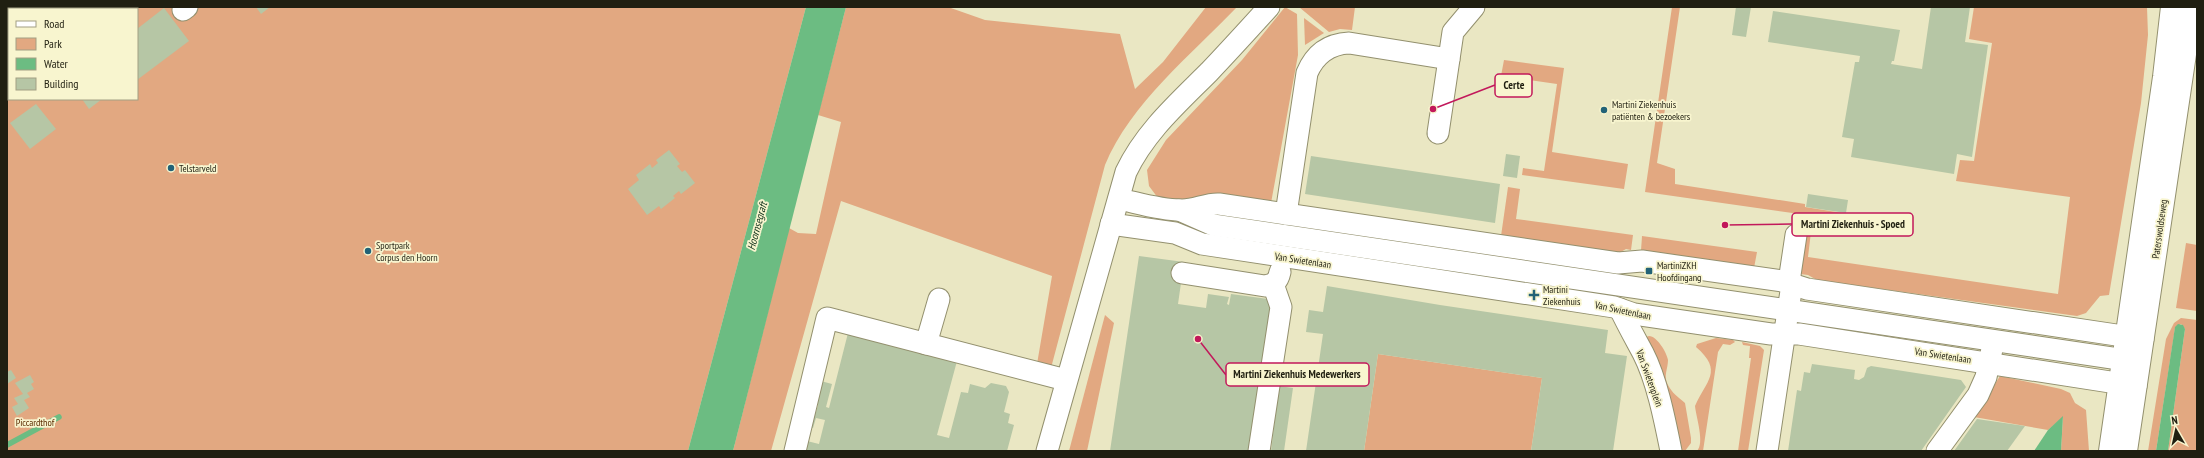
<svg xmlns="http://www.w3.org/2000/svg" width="2204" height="458" viewBox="0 0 2204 458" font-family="'PT Sans Narrow',sans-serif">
<rect width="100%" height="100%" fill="#eae7c3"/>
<g fill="#e2a881" fill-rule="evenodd">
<path d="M7 7H806L688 451H7ZM9 9H137V99H9Z"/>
<path d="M846 7H948L985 20 1120 34 1135 89 1163 62 1206 7H1237C1192 54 1130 104 1105 165L1051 368 1037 364 1052 276 841 201 771 451H733L789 228 798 233 816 234 841 122 818 115Z"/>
<path d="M1285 7 1297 14 1298 55 1271 203H1193L1158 198 1149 186 1147 170 1166 140 1242 60Z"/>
<path d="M1299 7H1355L1352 30 1340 29 1329 32Z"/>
<path d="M1672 7H1680L1657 163 1675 169V184L1805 204V207L1849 214 1848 221 1813 215 1808 257 2058 294 2070 197 1956 181 1960 160 1974 161 1992 43 1969 39 1974 7H2147L2148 35 2141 103 2109 295 2100 296 2086 313 2077 316 1817 280 1808 275 1800 274 1807 215 1645 192Z"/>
<path d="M1304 18 1324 33 1305 45Z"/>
<path d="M1504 60 1564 68 1552 152 1628 164 1624 189 1522 175 1523 168 1544 171 1557 84 1501 76Z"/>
<path d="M1508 187 1520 189 1516 219 1633 235 1631 250 1626 249 1619 253 1501 236Z"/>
<path d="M1642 236 1757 252 1754 268 1641 251Z"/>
<path d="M2186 243 2197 245V311L2176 308Z"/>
<path d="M1105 315 1114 323 1087 451H1069Z"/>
<path d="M2181 318 2197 320V451H2168L2185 329 2181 324 2175 328 2156 451H2148L2166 339 2174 323Z"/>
<path d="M1649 336C1657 336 1667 353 1668 360 1668 369 1663 376 1668 385 1672 393 1678 397 1685 403L1691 438V443L1685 451H1675L1646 337Z"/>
<path d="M1716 338 1733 340 1735 342 1730 345 1723 344 1718 352 1703 451H1697C1705 443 1696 417 1695 406 1706 381 1724 371 1696 347L1697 344Z"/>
<path d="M1742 342 1760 346 1764 350 1748 451H1738L1751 358H1749L1750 346 1743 345Z"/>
<path d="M1378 354 1542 378 1531 451H1364Z"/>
<path d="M2000 376 2061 389 2070 393 2075 403 2086 410 2089 451H2061L2063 417 2048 430 1974 417Z"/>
</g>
<g fill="#6cbc82">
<path d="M806 7H846L733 451H688Z"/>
<path d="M2178 324 2183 325 2185 329 2168 451H2156L2175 327Z"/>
<path d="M2063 416 2061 451H2034L2048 430Z"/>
</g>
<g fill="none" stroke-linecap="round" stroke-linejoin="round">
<path stroke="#6cbc82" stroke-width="5.5" d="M7 445 59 417"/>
</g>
<g fill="#b6c6a5">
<path d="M256 7H270L261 14Z"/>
<path d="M1736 7H1751L1746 37 1732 35Z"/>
<path d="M1931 7H1970L1965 42 1988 45 1972 157 1957 154 1954 174 1851 157 1854 139 1842 137 1855 62H1859L1860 56 1768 42 1773 11 1900 30 1894 61H1892L1891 64 1922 69Z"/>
<path d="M164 8 189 41 137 80V29Z"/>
<path d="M82 99H102L89 109Z"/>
<path d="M36 104 56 129 30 149 10 123Z"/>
<path d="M669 150 680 164 677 166 682 172 685 170 695 183 681 194 679 191 673 196 675 198 661 209 659 206 647 215 628 189 639 180 636 175 650 164 652 168 658 163 656 160Z"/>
<path d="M1506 154 1520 156 1517 178 1503 176Z"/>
<path d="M1311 156 1500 184 1495 223 1305 194Z"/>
<path d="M1808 194 1848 200 1846 213 1806 207Z"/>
<path d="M1139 256 1184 262 1178 304 1206 308 1208 294 1229 297 1227 304 1229 305 1231 294 1276 300 1253 451H1110Z"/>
<path d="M1327 286 1440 305 1608 330 1605 353 1627 356 1613 451H1531L1542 378 1378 354 1364 451H1306L1323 334 1306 332 1309 310 1323 312Z"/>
<path d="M848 333 957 361 937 435 949 438 961 392 968 393 970 384 985 388 991 383 1006 386 1009 392 1004 412 1010 414 1008 423 1014 425 1007 451H805L807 441 819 444 825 420 816 418 813 428 805 425 809 410 816 412 818 405 811 403 817 380 832 384 826 407 829 408Z"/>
<path d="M1812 364 1855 370 1854 379 1859 380 1864 377 1867 368 1871 366 1961 380 1966 387 1921 451H1788L1797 390 1801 391 1804 372 1810 373Z"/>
<path d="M11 370 16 378 7 384V372Z"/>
<path d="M30 375 34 382 31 384 34 389 27 393 30 397 24 400 29 408 17 416 12 407 18 404 14 398 23 394 15 383Z"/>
<path d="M1279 386 1293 388 1284 451H1271Z"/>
<path d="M1977 419 2025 426 2007 451H1954Z"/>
</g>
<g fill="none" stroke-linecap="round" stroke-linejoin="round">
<defs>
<g id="minor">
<path d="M183 10 187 7"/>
<path d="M1438 133 1449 59"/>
<path d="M1119 199C1138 203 1160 210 1180 210 1194 211 1206 203 1219 204L1618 263 1642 261 1782 281 1807 289 2143 339"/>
<path d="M1179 210 1213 225 2139 362"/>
<path d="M1286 214 1307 73C1315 54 1329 44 1349 43L1449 59 1453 32 1474 7"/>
<path d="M1111 224 1175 233 1202 244 1614 307 1634 314 1771 334H1799L2136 386"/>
<path d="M1182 273 1265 286C1274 284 1278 282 1280 272"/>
<path d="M1620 309C1627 324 1635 338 1643 353 1657 380 1665 421 1671 451"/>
<path d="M926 344 939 299"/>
<path d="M795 451 827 318 1066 380"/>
<path d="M1047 451 1126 172C1145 132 1178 103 1209 72 1229 51 1249 29 1269 7"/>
<path d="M1259 451 1281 307 1273 284"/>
<path d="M1767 451 1791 291 1790 275 1796 235"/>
<path d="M1937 451 1978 395 1986 377 1992 349"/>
</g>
<g id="major">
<path d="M2110 451 2164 77 2172 7"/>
<path d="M2126 451 2192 7"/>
</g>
</defs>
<use href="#minor" stroke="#93906e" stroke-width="23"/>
<use href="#major" stroke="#93906e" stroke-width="24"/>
<use href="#minor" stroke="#fff" stroke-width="21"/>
<use href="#major" stroke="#fff" stroke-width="22"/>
</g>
<g fill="#226277" stroke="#f8f5cf" stroke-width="1.5">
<circle cx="1604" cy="110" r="4"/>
<circle cx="171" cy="168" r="4"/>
<circle cx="368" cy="251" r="4"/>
<rect x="1645" y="267" width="8" height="8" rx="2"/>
<path d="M1532 289h4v4h4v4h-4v4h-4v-4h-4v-4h4z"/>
</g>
<g text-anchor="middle" stroke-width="3.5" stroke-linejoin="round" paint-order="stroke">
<g font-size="10" fill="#201f11" stroke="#f8f5cf" text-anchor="start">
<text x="1612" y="108">Martini Ziekenhuis<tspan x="1612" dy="12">patiënten &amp; bezoekers</tspan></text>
<text x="179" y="172">Telstarveld</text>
<text x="376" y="249">Sportpark<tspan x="376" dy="12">Corpus den Hoorn</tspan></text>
<text x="1657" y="269">MartiniZKH<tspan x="1657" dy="12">Hoofdingang</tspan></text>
<text x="1543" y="293">Martini<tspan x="1543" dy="12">Ziekenhuis</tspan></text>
</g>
<g font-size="10" fill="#201f11" stroke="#f8f5cf">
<text transform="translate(2159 229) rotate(-82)" y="4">Paterswoldseweg</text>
<text transform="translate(1303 260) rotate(9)" y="4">Van Swietenlaan</text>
<text transform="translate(1623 310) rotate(12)" y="4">Van Swietenlaan</text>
<text transform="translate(1943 355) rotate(9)" y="4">Van Swietenlaan</text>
<text transform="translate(1650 378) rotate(70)" y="4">Van Swietenplein</text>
</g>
<g font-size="10" fill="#5a2b00" stroke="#f8f5cf">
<text x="35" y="426">Piccardthof</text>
</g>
<g font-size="11" font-style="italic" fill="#12341d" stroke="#f8f5cf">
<text transform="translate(757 226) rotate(-75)" y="4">Hoornsegraft</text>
</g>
</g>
<path fill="none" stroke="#c2185b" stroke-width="1.5" d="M1433 109L1495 85M1725 225L1792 224M1198 339L1226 375"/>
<g fill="#c2185b" stroke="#f8f5cf" stroke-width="1.5">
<circle cx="1433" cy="109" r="4"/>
<circle cx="1725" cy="225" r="4"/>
<circle cx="1198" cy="339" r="4"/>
</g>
<g fill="#f8f5cf" stroke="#c2185b" stroke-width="1.5">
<rect x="1495" y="74" width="37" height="23" rx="4"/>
<rect x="1792" y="213" width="121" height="23" rx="4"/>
<rect x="1226" y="363" width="143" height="23" rx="4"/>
</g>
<g font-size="11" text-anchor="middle" font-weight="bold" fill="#201f11">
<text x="1514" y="89">Certe</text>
<text x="1853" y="228">Martini Ziekenhuis - Spoed</text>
<text x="1297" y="378">Martini Ziekenhuis Medewerkers</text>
</g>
<rect width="2204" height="458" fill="none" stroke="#201f11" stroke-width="16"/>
<rect x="8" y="8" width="130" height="92" fill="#f8f5cf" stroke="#a29f83"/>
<rect x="16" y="21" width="20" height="6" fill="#ffffff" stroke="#a29f83"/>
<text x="44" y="28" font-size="12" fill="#201f11">Road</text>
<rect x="16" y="38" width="20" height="12" fill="#e2a881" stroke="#a29f83"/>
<text x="44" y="48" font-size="12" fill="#201f11">Park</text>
<rect x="16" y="58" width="20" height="12" fill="#6cbc82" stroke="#a29f83"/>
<text x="44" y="68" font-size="12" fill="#201f11">Water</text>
<rect x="16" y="78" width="20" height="12" fill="#b6c6a5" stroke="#a29f83"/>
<text x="44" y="88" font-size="12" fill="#201f11">Building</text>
<g transform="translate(2176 430) rotate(351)" stroke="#f8f5cf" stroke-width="3" paint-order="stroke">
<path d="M0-3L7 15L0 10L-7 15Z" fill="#201f11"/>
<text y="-6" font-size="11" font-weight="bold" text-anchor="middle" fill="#201f11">N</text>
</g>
</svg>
